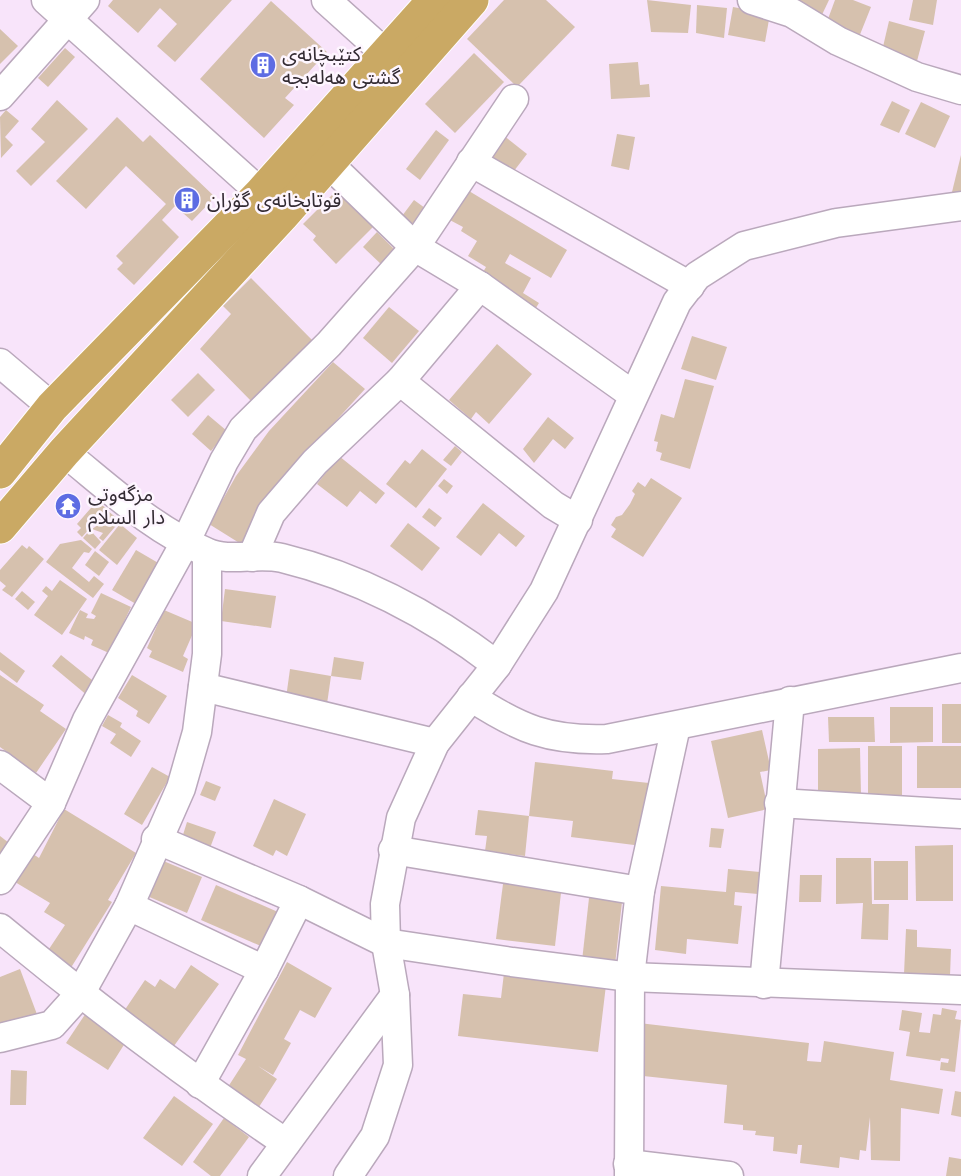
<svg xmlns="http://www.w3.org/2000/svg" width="961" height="1176" viewBox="0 0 961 1176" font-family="'Work Sans','Noto Sans Arabic',sans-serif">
<rect width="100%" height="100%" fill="#f8e4fa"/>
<g fill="#d6c1ae">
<path d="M113 0H232L175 62 157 46 177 24 160 8 138 33 108 6Z"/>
<path d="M504 0H546L575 27 517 87 467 39Z"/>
<path d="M647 0 691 5 688 33 651 32Z"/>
<path d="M790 0H829L819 21Z"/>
<path d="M835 0H853L871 7 859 37 825 27Z"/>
<path d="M913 0H937L933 25 909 20Z"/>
<path d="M271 1 327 52 285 98 294 105 264 138 200 79Z"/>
<path d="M697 5 727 8 724 38 696 33Z"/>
<path d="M733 7 770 14 765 42 728 35Z"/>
<path d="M889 21 925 31 917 61 882 51Z"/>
<path d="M0 29 18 46 0 64Z"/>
<path d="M65 48 75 57 48 87 38 78Z"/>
<path d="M474 53 504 82 455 133 425 104Z"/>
<path d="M638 62 640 85 649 84 650 97 611 99 609 64Z"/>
<path d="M57 100 88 129 31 186 16 171 45 142 31 129Z"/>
<path d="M892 101 910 110 899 133 880 125Z"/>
<path d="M921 102 950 116 935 148 905 134Z"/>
<path d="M6 110 19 121 5 137 13 145 1 158 0 117Z"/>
<path d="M117 117 143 142 150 135 215 197 192 221 175 206 162 220 179 237 134 285 117 269 123 263 116 256 166 204 126 166 86 209 56 181Z"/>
<path d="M436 130 449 140 420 180 406 169Z"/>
<path d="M617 134 635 137 629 170 611 166Z"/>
<path d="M503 135 527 154 507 180 482 161Z"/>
<path d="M961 155V193L952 192Z"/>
<path d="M464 188 567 250 551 278 510 254 505 263 531 278 523 293 539 303 532 314 479 279 486 267 468 256 477 241 461 231 463 227 446 218Z"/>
<path d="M337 190 374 226 336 264 313 240 316 236 303 224Z"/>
<path d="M414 200 425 208 409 228 399 220Z"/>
<path d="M377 232 397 252 383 266 363 247Z"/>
<path d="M251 278 313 341 252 402 200 349 231 314 223 306Z"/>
<path d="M389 307 419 331 392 363 363 338Z"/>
<path d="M692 336 727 347 716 380 681 369Z"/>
<path d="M497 344 532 374 489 424 476 412 471 419 449 400Z"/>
<path d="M333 362 365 389 303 457 268 500 241 544 209 524 236 476 269 431Z"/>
<path d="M198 373 215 390 188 417 171 400Z"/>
<path d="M685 379 714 386 690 469 660 460 662 453 656 451 658 442 654 441 661 414 674 418Z"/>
<path d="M208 415 227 431 211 451 192 434Z"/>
<path d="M548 417 574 438 565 449 553 439 534 463 523 449Z"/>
<path d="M455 446 462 452 451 466 443 460Z"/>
<path d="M422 449 447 469 416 508 386 484 405 460 410 464Z"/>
<path d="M339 456 385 493 376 504 360 491 347 507 317 484Z"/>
<path d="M651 478 682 498 643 557 611 537 616 529 611 525 616 517 622 515 630 504 635 494 632 491 638 482 645 487Z"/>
<path d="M444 479 453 486 447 494 438 486Z"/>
<path d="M97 501 107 509 82 537 77 532 81 528 77 524Z"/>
<path d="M483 503 525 536 516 547 499 533 481 556 456 537Z"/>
<path d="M429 508 442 518 435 527 422 517Z"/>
<path d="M107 510 120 521 103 541 99 538 103 533 92 529 101 523 98 521Z"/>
<path d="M408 523 440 548 422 571 390 546Z"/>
<path d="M120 524 137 538 117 565 99 550Z"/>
<path d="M90 530 101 542 95 549 83 538Z"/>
<path d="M81 540 92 549 89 553 84 552 72 568 89 582 94 576 104 584 93 598 46 562 60 544Z"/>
<path d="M22 545 27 549 29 546 44 559 12 597 2 590 6 586 0 581V570Z"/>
<path d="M136 550 160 564 136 604 112 590Z"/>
<path d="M95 551 109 562 99 576 85 565Z"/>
<path d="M60 580 87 599 62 635 34 615 48 596 42 591 46 586 52 591Z"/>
<path d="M225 589 276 596 271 628 221 621Z"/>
<path d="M22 591 35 602 28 610 15 599Z"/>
<path d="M101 593 131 607 109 653 91 645 93 640 85 636 84 640 69 633 80 610 88 614 86 618 94 619 96 616 91 613Z"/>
<path d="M164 610 197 624 183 656 188 659 183 672 149 657 152 651 147 648Z"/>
<path d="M0 652 25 671 17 683 0 670Z"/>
<path d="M61 655 97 684 88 696 52 666Z"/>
<path d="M334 657 364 662 361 680 331 676Z"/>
<path d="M290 669 331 676 327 704 286 698Z"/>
<path d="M0 675 44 705 40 711 66 729 36 773 0 747Z"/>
<path d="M132 675 167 696 149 724 136 716 138 711 118 698Z"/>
<rect x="942" y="704" width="19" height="39"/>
<path d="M890 707H933V742L890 743Z"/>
<path d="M108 715 122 723 120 727 141 741 131 757 110 743 116 734 102 726Z"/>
<path d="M828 717H874L875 742H829Z"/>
<path d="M762 730 771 770 760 772 768 809 728 818 711 741Z"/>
<rect x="868" y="746" width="34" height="49"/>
<rect x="917" y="746" width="44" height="42"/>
<path d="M860 748 861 795H818V749Z"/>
<path d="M535 762 613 771 612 779 649 783 642 846 571 837 573 821 529 816Z"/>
<path d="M152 767 170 777 142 825 124 814Z"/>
<path d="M206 781 221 787 215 801 200 795Z"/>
<path d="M274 799 306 814 287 856 276 850 273 856 253 846Z"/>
<path d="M64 809 136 853 108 900 112 902 67 974 36 954 42 944 49 949 65 925 44 912 50 903 10 879 27 850 39 858Z"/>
<path d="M478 810 529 816 525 856 485 851 487 836 475 835Z"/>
<path d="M187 822 216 832 210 848 182 838Z"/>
<path d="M711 828 724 829 721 848 709 847Z"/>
<path d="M0 836 13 846 0 863Z"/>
<path d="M953 845V901H916L915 846Z"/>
<path d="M836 858H871L872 904H889L888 940 861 939 863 903 836 904Z"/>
<path d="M161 860 202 877 187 913 147 896Z"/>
<rect x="874" y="861" width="34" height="39"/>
<path d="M728 869 760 872 758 894 735 892 734 905 742 906 738 944 687 939 686 954 655 950 661 886 726 892Z"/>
<path d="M800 875H822L821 902H799Z"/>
<path d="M504 876 562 884 555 946 496 939Z"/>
<path d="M216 885 278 912 263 947 201 920Z"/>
<path d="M590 889 623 893 615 965 582 961Z"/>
<path d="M906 929 917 930V947L951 949 950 976 904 974Z"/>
<path d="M287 962 332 988 315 1018 300 1010 284 1039 291 1043 273 1075 258 1066 277 1079 257 1110 226 1090 246 1059 238 1055Z"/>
<path d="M191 965 219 984 171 1050 120 1017 145 980 155 987 160 979 175 989Z"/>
<path d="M20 969 38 1017 0 1031V977Z"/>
<path d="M504 973 606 985 598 1052 458 1036 463 994 501 998Z"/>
<path d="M942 1008 957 1011 955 1019 961 1020 955 1072 940 1070 941 1062 948 1063 949 1059 941 1058 940 1061 906 1056 910 1032 899 1030 902 1010 922 1013 919 1032 930 1033 933 1014 941 1015Z"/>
<path d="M86 1013 127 1040 108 1070 66 1043Z"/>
<path d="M639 1023 809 1043 807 1061 821 1062 824 1041 894 1052 890 1080 943 1089 939 1114 901 1108 900 1161 871 1160 870 1117 866 1151 860 1150 859 1160 840 1157 839 1168 800 1163 802 1145H798L797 1154 773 1151 774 1137 755 1135 756 1131 743 1130V1125L724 1123 727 1085 634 1075Z"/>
<path d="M11 1070 27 1071 26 1105H10Z"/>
<path d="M955 1091 961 1092V1117L951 1115Z"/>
<path d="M174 1096 213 1124 182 1166 143 1138Z"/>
<path d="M224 1118 249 1137 220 1176H211L193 1162Z"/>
<path d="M949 1157 961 1159V1176H946Z"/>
</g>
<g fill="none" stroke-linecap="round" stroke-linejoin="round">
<defs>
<g id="street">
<path d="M46 0 261 193"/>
<path d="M326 0 386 54"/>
<path d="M752 0 792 13 838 41 917 77 961 90"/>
<path d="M0 96 85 0"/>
<path d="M471 162 690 286"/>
<path d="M328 163 415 247 480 286 633 395"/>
<path d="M0 363 52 407"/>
<path d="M400 381 553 505 578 520"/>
<path d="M64 452C109 488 152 529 206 552 230 563 257 552 282 558 360 577 434 617 497 665"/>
<path d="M252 557 271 513 315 462 400 381 480 286"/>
<path d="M203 687 435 743"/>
<path d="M471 697C520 729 549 741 607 739L961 668"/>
<path d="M0 765 51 803"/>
<path d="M779 803 961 814"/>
<path d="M156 839 299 900 386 943 512 962 630 977 961 990"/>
<path d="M393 850 640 891"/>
<path d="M0 880 51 803 87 720 186 541 224 461 243 429 329 344 415 247 514 99"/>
<path d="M129 906 264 970"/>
<path d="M0 928C92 1004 187 1076 286 1143"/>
<path d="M764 984 790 701"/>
<path d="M0 1038 52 1025 80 994 129 906 181 788 197 732 207 654V553"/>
<path d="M200 1084 264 970 299 900"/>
<path d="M628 1164 729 1176"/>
<path d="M262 1176 395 995"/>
<path d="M348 1176 375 1136 398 1065 395 995 386 943 385 904 401 818 435 743 497 665 544 591 677 302 697 276 744 246 836 223 961 206"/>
<path d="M629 1176 630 977 640 891 676 726"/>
</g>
<g id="highway">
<path d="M0 472 52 407 261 193 434 0"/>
<path d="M0 527 64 452 282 216 472 0"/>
</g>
</defs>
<use href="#street" stroke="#baa8bc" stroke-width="31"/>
<use href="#highway" stroke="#fff" stroke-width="35"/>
<use href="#street" stroke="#fff" stroke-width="28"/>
<use href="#highway" stroke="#caa964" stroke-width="33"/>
</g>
<defs>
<symbol id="building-disc" viewBox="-11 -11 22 22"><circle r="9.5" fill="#5d6ce3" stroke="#fef6ff"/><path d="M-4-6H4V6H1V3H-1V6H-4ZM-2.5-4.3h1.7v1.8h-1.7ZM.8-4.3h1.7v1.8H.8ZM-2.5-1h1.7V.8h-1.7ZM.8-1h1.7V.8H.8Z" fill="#fff"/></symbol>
<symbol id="temple-disc" viewBox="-11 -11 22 22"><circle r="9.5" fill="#5d6ce3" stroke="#fef6ff"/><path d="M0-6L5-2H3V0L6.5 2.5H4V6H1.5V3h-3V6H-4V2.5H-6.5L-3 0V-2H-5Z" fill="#fff"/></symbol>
</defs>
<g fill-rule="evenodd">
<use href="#building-disc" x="248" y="50" width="30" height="30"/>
<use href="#building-disc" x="172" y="185" width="30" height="30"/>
<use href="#temple-disc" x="53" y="491" width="30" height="30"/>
</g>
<g text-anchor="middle" stroke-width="5" stroke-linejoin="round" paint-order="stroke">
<g font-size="20" fill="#332b33" stroke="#fef6ff" text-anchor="start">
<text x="282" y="61">کتێبخانەی<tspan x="282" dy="23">گشتی هەڵەبجە</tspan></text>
<text x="207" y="207">قوتابخانەی گۆران</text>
<text x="88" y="501">مزگەوتی<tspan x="88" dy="23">دار السلام</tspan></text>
</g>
</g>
</svg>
